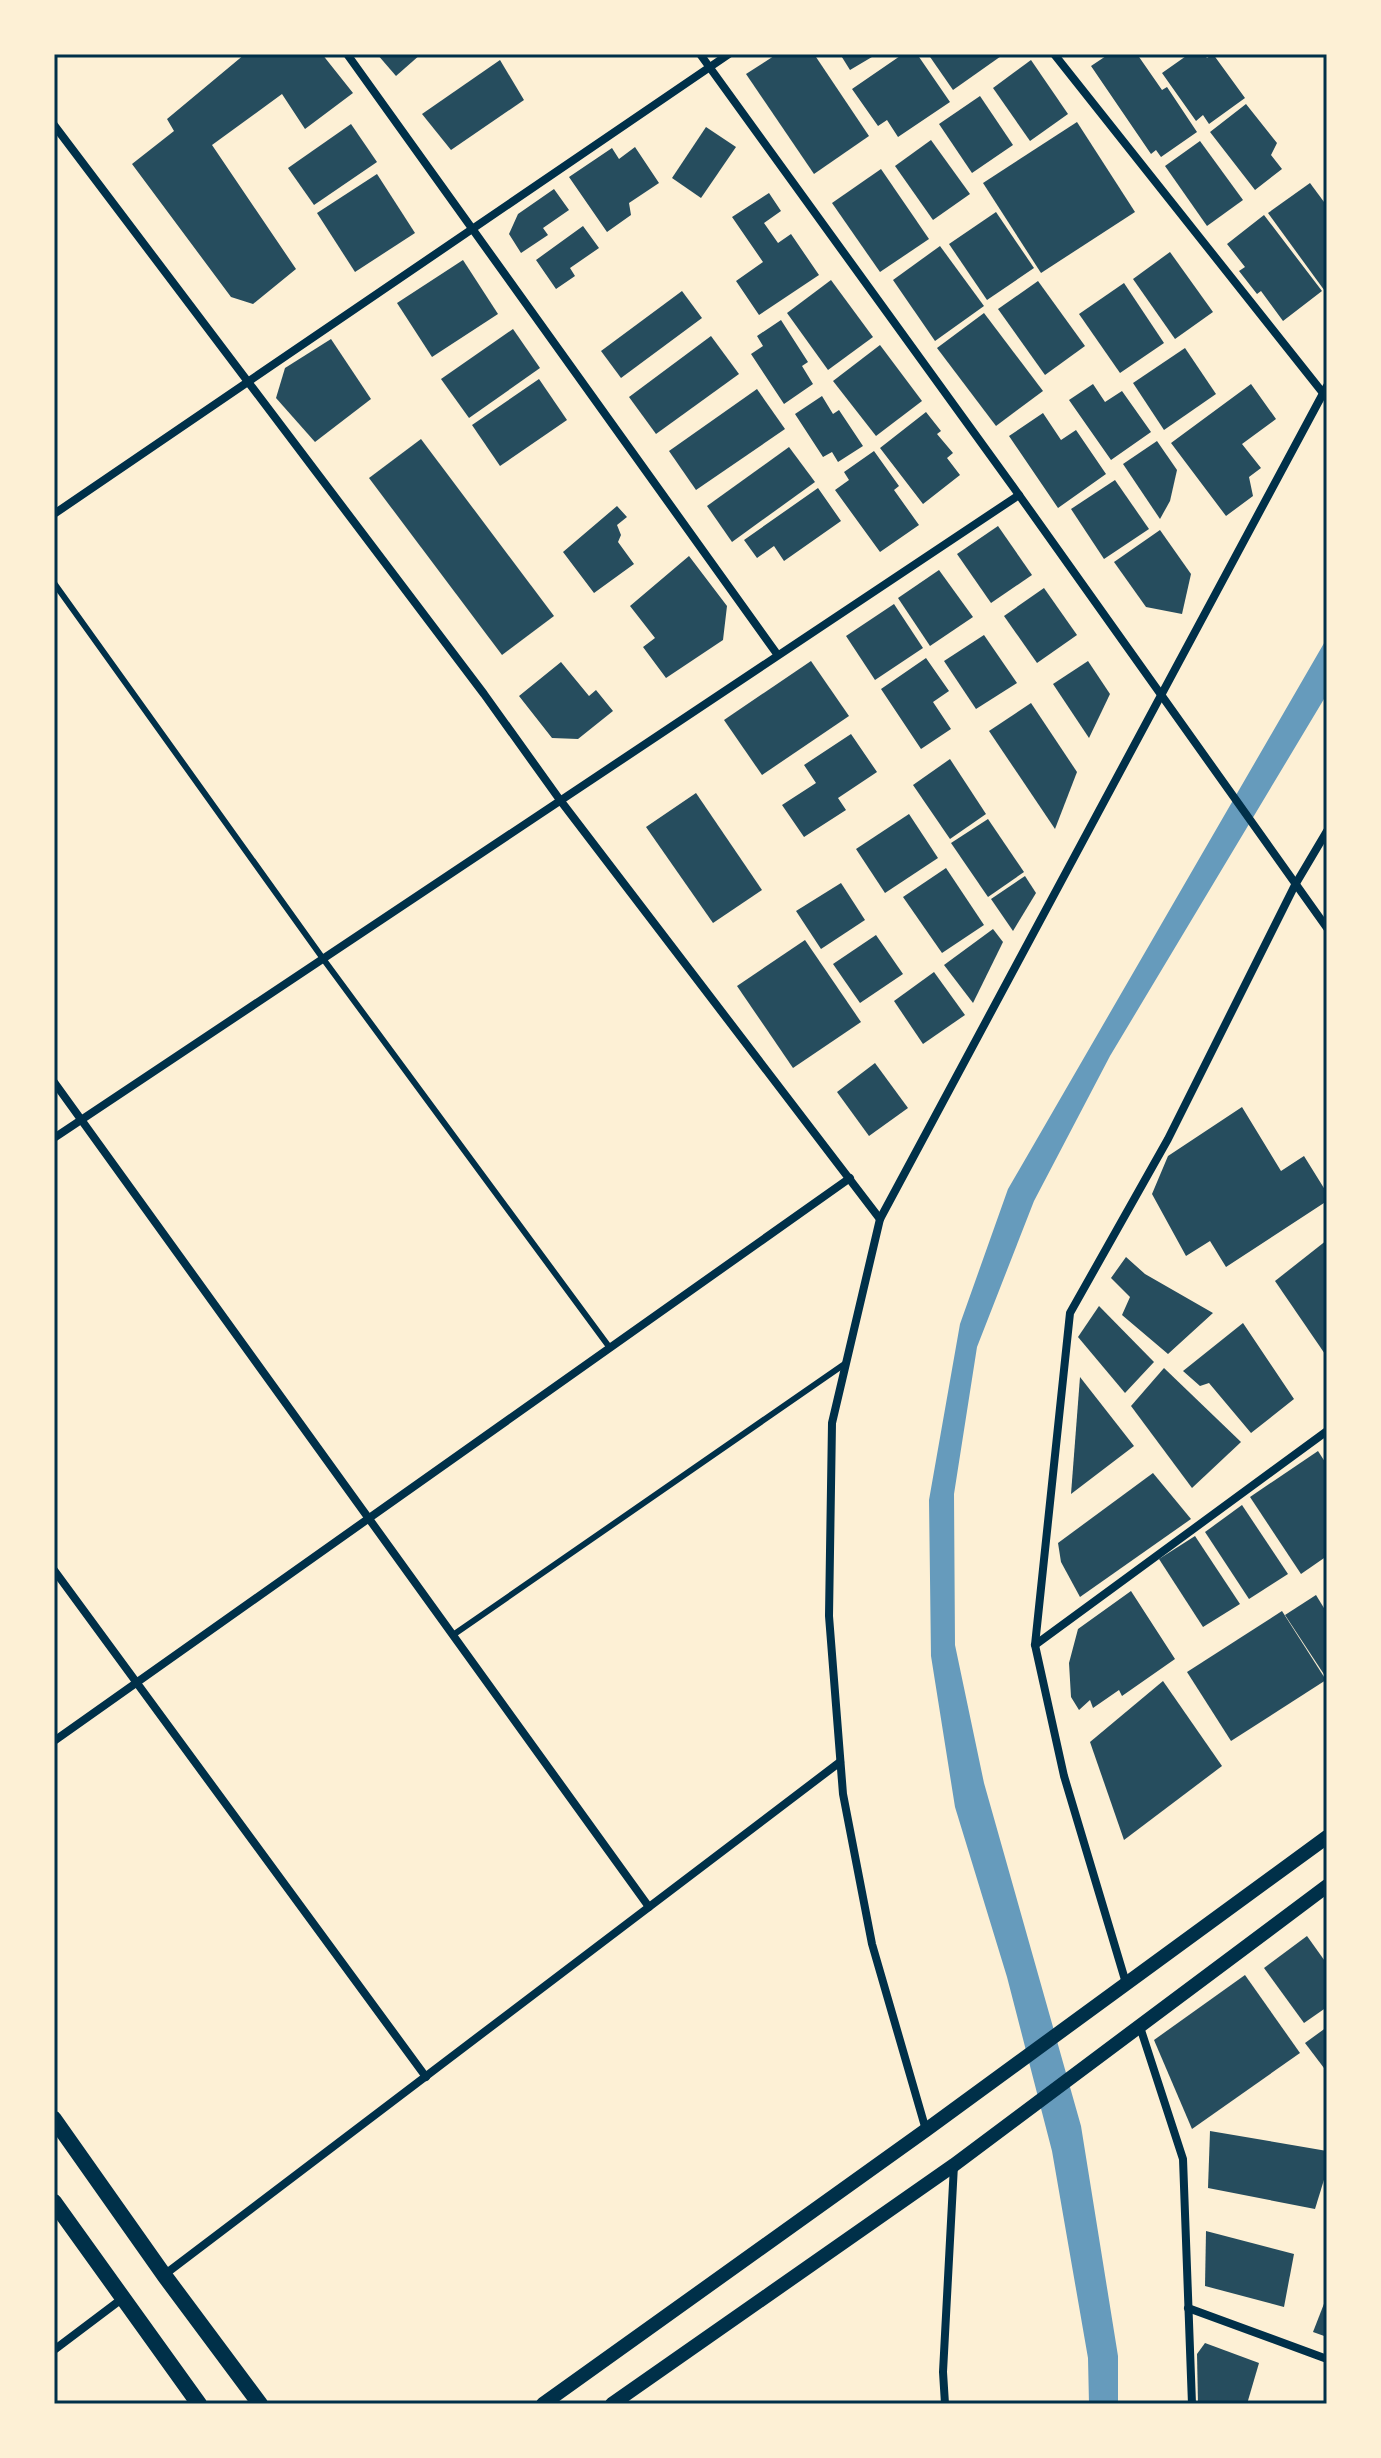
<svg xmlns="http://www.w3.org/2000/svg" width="1381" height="2458" viewBox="0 0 1381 2458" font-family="Cabin,sans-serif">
<rect width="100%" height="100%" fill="#fdf0d5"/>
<path fill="#669bbc" d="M1327 638V694L1110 1056 1034 1201 977 1347 954 1494 955 1645 984 1783 1081 2126 1118 2356V2404H1089L1088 2358 1052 2151 1007 1977 955 1807 931 1656 929 1500 960 1324 1008 1189Z"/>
<g fill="#264d5e">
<path d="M245 54H322L353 93 305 129 282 94 212 145 296 269 253 304 231 297 132 164 174 131 167 119Z"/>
<path d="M377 54H421L396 76Z"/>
<path d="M777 54H814L869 136 814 174 746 74Z"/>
<path d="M840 54H877L850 70Z"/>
<path d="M903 54H917L950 102 898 137 887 120 878 126 852 89Z"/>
<path d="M928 54H1004L953 90Z"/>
<path d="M1109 54H1137L1162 90 1167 87 1197 132 1161 157 1156 150 1151 154 1091 66Z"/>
<path d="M1189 54H1204L1207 58 1213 54 1245 98 1209 124 1203 115 1196 121 1162 73Z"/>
<path d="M500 60 524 100 451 150 422 114Z"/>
<path d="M1031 60 1068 114 1030 141 993 88Z"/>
<path d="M980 96 1013 145 972 173 939 124Z"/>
<path d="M1246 104 1277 143 1271 155 1282 169 1255 190 1210 132Z"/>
<path d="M1077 122 1135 212 1041 273 983 183Z"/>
<path d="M351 124 377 162 314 205 288 168Z"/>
<path d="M706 127 736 147 701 198 672 178Z"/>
<path d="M931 140 970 194 933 220 895 166Z"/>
<path d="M1200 141 1243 200 1207 226 1165 166Z"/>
<path d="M635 147 659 183 629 203 631 215 607 232 569 177 612 148 619 159Z"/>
<path d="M881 169 929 239 880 272 832 203Z"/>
<path d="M377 174 415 233 355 272 317 213Z"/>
<path d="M1310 183 1327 206V294L1268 213Z"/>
<path d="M554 189 569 210 543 228 548 235 521 253 509 234 518 214Z"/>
<path d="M769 193 781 211 764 223 778 243 791 234 819 275 759 315 736 281 763 262 732 217Z"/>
<path d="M996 212 1034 268 987 300 949 244Z"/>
<path d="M1264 215 1322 291 1283 321 1261 291 1257 294 1239 271 1245 267 1227 244Z"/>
<path d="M583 226 599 248 570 268 575 276 556 289 536 260Z"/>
<path d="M940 246 984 306 935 341 893 280Z"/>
<path d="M1170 252 1213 312 1175 339 1133 279Z"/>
<path d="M463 260 498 314 432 357 397 303Z"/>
<path d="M831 280 873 337 828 370 787 313Z"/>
<path d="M1038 281 1085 346 1045 375 998 309Z"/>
<path d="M1124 283 1164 343 1120 373 1079 314Z"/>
<path d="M682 291 702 318 621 378 601 351Z"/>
<path d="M984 313 1043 391 996 426 937 348Z"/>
<path d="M781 320 808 362 802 366 813 384 784 404 751 354 763 346 757 336Z"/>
<path d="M513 329 540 368 469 418 441 379Z"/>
<path d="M711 336 739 374 656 434 629 397Z"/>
<path d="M331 339 371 399 315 442 276 398 285 368Z"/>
<path d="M880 345 922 401 876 436 833 381Z"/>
<path d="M1185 348 1216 394 1164 430 1133 383Z"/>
<path d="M539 379 567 420 500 466 472 425Z"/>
<path d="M1093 384 1105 402 1122 391 1151 432 1111 460 1069 400Z"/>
<path d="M1251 384 1276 419 1242 444 1261 468 1249 477 1253 496 1226 516 1171 443Z"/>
<path d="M757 389 785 429 696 490 669 451Z"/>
<path d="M822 396 833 414 839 410 863 446 838 462 832 452 823 457 795 414Z"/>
<path d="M926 412 941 431 937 434 953 453 947 458 960 475 923 504 880 448Z"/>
<path d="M1043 413 1061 440 1076 430 1106 474 1058 508 1009 436Z"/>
<path d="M421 439 554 616 502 655 369 478Z"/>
<path d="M1157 441 1177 470 1170 501 1160 519 1123 464Z"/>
<path d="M789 447 815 482 732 542 707 506Z"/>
<path d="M874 451 899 486 894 490 919 525 880 552 835 490 849 480 844 472Z"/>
<path d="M1115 480 1149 529 1104 559 1071 509Z"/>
<path d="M818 488 841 521 784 561 774 546 757 558 744 540Z"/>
<path d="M617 506 627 517 617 525 621 535 618 542 634 564 594 593 563 552Z"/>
<path d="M998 526 1032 575 991 603 957 554Z"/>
<path d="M1160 530 1191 574 1182 614 1146 607 1114 562Z"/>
<path d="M689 556 727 606 723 640 666 678 643 647 655 638 630 606Z"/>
<path d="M939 570 973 617 930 646 898 598Z"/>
<path d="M1044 588 1077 635 1037 663 1004 616Z"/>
<path d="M894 604 923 648 875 680 846 636Z"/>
<path d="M984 635 1017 683 976 709 944 661Z"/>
<path d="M926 658 949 691 933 702 951 729 921 749 881 689Z"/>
<path d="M811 661 849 716 762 775 724 720Z"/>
<path d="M1088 661 1110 694 1089 738 1053 684Z"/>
<path d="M561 662 589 696 596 690 613 711 578 739 552 738 519 696Z"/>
<path d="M1031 703 1077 772 1055 829 989 731Z"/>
<path d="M851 734 877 772 838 798 846 810 804 837 782 805 816 783 804 765Z"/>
<path d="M950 759 986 814 950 839 913 785Z"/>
<path d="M696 793 762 890 713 923 646 827Z"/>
<path d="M909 814 938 858 885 893 856 849Z"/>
<path d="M988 819 1024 872 988 897 951 843Z"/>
<path d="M946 868 984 925 942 953 903 897Z"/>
<path d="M1025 876 1036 893 1013 931 991 899Z"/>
<path d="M841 883 865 920 821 949 796 911Z"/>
<path d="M993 929 1003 942 973 1003 944 965Z"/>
<path d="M876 935 903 974 860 1003 833 964Z"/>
<path d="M805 940 861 1022 793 1068 737 986Z"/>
<path d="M934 972 965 1015 923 1044 894 1001Z"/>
<path d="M875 1063 908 1108 869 1136 837 1092Z"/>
<path d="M1242 1107 1281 1171 1304 1156 1327 1193V1201L1226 1267 1210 1241 1186 1256 1152 1194 1168 1156Z"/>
<path d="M1327 1240V1357L1275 1281Z"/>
<path d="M1126 1257 1145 1274 1213 1313 1168 1354 1122 1315 1130 1297 1111 1278Z"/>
<path d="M1099 1306 1154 1362 1125 1393 1078 1337Z"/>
<path d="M1243 1323 1294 1399 1251 1433 1209 1383 1200 1386 1183 1371Z"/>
<path d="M1164 1368 1241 1442 1192 1488 1131 1406Z"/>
<path d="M1080 1377 1134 1446 1071 1494Z"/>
<path d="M1318 1451 1327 1465V1556L1301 1574 1250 1497Z"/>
<path d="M1153 1473 1191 1519 1080 1597 1061 1562 1058 1543Z"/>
<path d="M1242 1505 1288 1574 1249 1599 1205 1532Z"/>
<path d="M1195 1536 1240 1604 1203 1627 1159 1559Z"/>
<path d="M1131 1591 1175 1659 1122 1696 1119 1690 1093 1708 1090 1700 1079 1710 1071 1697 1069 1663 1078 1629Z"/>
<path d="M1316 1595 1327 1613V1679L1285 1615Z"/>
<path d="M1282 1611 1326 1680 1231 1741 1187 1672Z"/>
<path d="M1163 1681 1222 1766 1124 1840 1090 1742Z"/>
<path d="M1307 1936 1327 1964V2007L1304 2023 1264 1968Z"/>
<path d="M1245 1975 1300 2053 1192 2129 1154 2040Z"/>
<path d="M1327 2027V2072L1305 2043Z"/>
<path d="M1210 2131 1327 2151V2170L1315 2209 1208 2188Z"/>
<path d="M1206 2231 1294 2254 1284 2307 1205 2286Z"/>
<path d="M1327 2296V2337L1313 2332Z"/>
<path d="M1205 2343 1259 2363 1247 2404H1198L1197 2354Z"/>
</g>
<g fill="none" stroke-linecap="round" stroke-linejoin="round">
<g stroke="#003049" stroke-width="6">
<path d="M54 583 324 960 610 1348"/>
<path d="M453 1635 846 1363"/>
</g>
<g stroke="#003049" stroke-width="8">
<path d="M347 54 777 654"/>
<path d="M700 54 1019 495 1327 928"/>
<path d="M1054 54 1323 393"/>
<path d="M54 125 484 694 560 800 880 1219"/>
<path d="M54 514 729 54"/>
<path d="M54 1082 649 1907"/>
<path d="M54 1138C377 926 696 707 1019 495"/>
<path d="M54 1570 426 2077"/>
<path d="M1035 1645 1327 1431"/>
<path d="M54 1741 850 1178"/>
<path d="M1126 1983 1064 1776 1035 1645 1070 1313 1168 1139 1295 885 1327 831"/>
<path d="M1140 2027 1183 2159 1192 2404"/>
<path d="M926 2130 872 1944 843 1794 829 1616 832 1423 880 1219 1327 386"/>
<path d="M164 2275 840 1762"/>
<path d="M1188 2308 1327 2359"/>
<path d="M54 2350 123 2298"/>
<path d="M945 2404 943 2372 954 2165"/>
</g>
<g stroke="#003049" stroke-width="14">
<path d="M543 2404 926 2130 1327 1837"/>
<path d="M612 2404 954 2165 1327 1886"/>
</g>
<g stroke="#003049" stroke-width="16">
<path d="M54 2119 164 2275 260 2404"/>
<path d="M54 2202 199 2404"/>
</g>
</g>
<rect width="1381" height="2458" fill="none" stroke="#fdf0d5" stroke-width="112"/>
<rect x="56" y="56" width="1269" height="2346" fill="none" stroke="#003049" stroke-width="3"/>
</svg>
